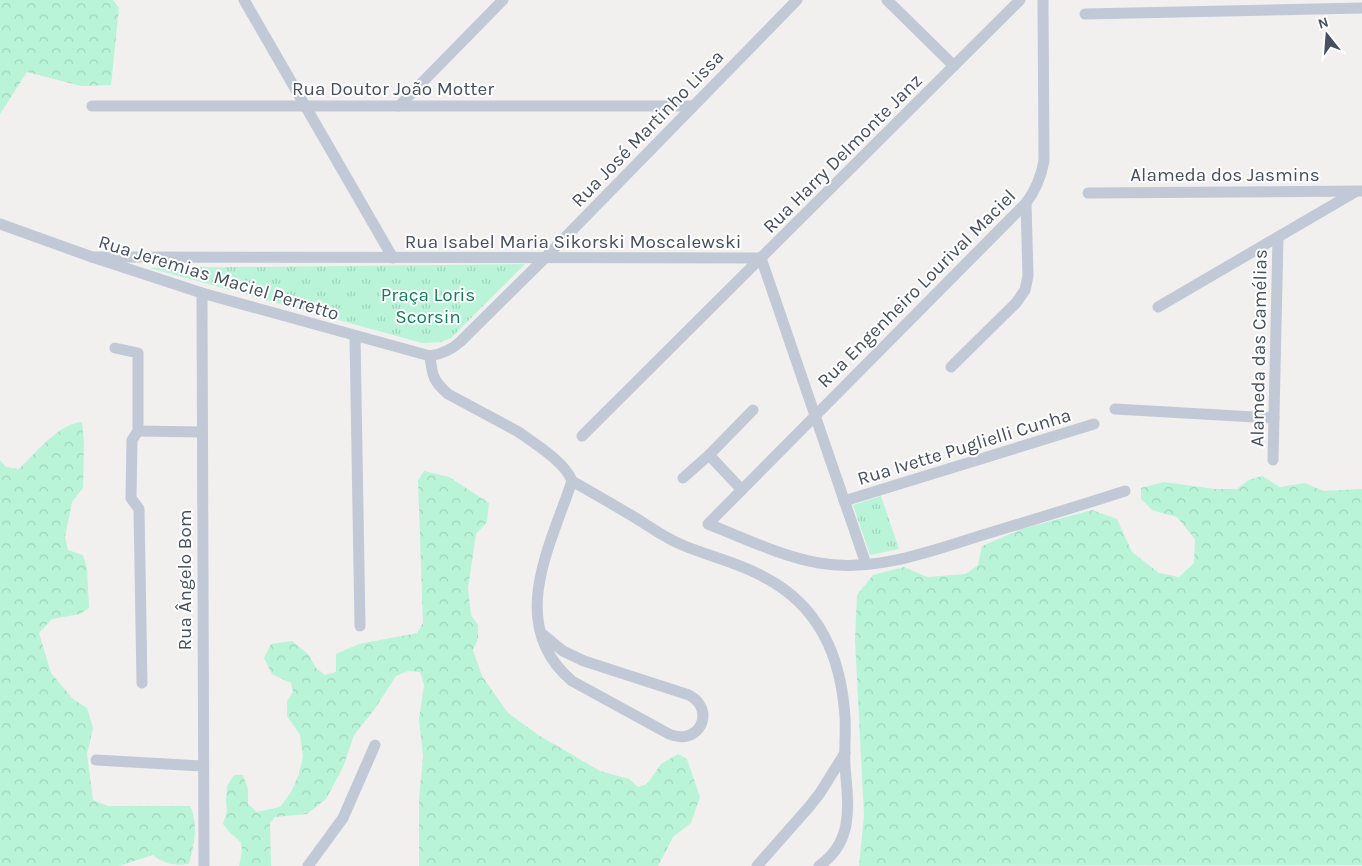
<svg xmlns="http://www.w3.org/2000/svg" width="1362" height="866" viewBox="0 0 1362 866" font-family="Karla,sans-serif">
<defs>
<pattern id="forest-crowns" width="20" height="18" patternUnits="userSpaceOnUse" patternTransform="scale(1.25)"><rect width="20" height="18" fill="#b9f4d8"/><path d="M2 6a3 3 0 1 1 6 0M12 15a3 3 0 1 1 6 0" fill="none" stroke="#a0d3bc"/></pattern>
<pattern id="park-tufts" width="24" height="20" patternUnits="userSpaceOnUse" patternTransform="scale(1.25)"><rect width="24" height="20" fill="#b9f4d8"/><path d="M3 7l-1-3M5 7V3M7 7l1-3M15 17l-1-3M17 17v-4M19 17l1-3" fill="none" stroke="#a0d3bc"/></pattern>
</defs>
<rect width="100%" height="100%" fill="#f2efef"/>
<g fill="url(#forest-crowns)">
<path d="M0 0H113L119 8 111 85 81 86 27 72 0 114Z"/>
<path d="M82 422 84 443 83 488 72 502 65 537 68 550 83 555 87 568 89 608 80 614 52 619 39 633 51 673 73 699 87 708 93 728 87 754 93 800 108 806H190C199 825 194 844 189 864 173 866 165 864 153 855L119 866H0V460L6 467 19 469C35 454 59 423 82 422Z"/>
<path d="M424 471 449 477 489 503 487 522 476 534 468 588 471 615 478 625V639L473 650 482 676 508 713 540 736 600 771 629 779 638 787 647 784 661 764 678 754 687 759 700 797 691 823 673 837 658 866H419V799L423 756 419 719 424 685 420 672 408 671 396 676 374 710 354 735 343 767 326 799 307 814 275 817 270 823 271 866H239C246 834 239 846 223 824L227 810 226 802 227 786 234 775H243L248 789V804L257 812 280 807 291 792 299 774 303 756 300 735 287 716V701L293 692 291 683 272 674 264 658 271 644 292 641 308 654 316 668 325 675 336 672V654L359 644 417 633 423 623 418 480Z"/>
<path d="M1262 476 1280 487 1305 483 1323 491 1362 489V865L859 866 864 815 855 640 857 595 873 575 904 567 927 577 966 574 978 565 982 546 1022 529 1092 510 1117 519 1132 552 1159 573 1179 577 1194 563 1195 539 1177 517 1152 510 1141 499V488L1164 482 1215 489H1237L1249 480Z"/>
</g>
<g fill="url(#park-tufts)">
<path d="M525 264 451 338 441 342 422 343 150 268Z"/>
<path d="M881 496 899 549 870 555 853 505Z"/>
</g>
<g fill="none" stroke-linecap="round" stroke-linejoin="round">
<g stroke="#c1c9d6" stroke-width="11">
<path d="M244 0 393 258"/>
<path d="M887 0 954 66"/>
<path d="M1043 0 1044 161C1041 177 1036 190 1026 203L708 524C744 538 780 556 819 563 876 573 933 550 986 534 1032 520 1079 506 1125 491"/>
<path d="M1085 14 1362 8"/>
<path d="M92 106H693"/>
<path d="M399 106 503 0"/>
<path d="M1088 193 1362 191"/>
<path d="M0 224 92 257 202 293 430 356C442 354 451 350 460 342L545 258 797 0"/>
<path d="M92 257 761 258 866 564"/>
<path d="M202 293 204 866"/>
<path d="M1158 307 1355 192"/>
<path d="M355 336 360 626"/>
<path d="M115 348 138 353V431L132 440 131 498 139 509 142 683"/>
<path d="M430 356C432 375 433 381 448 394L517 431C534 443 565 462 572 481 593 493 614 505 634 517 649 526 664 537 680 544 707 556 738 562 764 577 820 606 841 657 845 717 846 733 844 750 845 766 848 804 855 841 819 866"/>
<path d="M951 367 1016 303 1025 290 1028 276 1026 203"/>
<path d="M1115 409 1274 418"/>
<path d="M138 431 201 432"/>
<path d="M582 436 1020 0"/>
<path d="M709 455 742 490"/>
<path d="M1273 460 1278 237"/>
<path d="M683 478 709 455 753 410"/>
<path d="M844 501 1094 424"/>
<path d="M541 633 563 651 584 661 689 695C717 710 699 747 669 734L572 681C506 625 550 547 572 481"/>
<path d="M96 760 202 766"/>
<path d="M308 866 343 818 375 745"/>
<path d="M757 866 809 807 820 793 845 753"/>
</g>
</g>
<g text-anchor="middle" stroke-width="4" stroke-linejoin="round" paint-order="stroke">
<g font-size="19" fill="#454f5f" stroke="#fff">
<text x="393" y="95">Rua Doutor João Motter</text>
<text transform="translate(647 128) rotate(-46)" y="7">Rua José Martinho Lissa</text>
<text transform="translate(842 153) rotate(-45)" y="7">Rua Harry Delmonte Janz</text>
<text x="1225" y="181">Alameda dos Jasmins</text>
<text x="573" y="248">Rua Isabel Maria Sikorski Moscalewski</text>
<text transform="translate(219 277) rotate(17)" y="7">Rua Jeremias Maciel Perretto</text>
<text transform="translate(916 288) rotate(-45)" y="7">Rua Engenheiro Lourival Maciel</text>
<text transform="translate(1258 348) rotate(-89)" y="7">Alameda das Camélias</text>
<text transform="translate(964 446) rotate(-17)" y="7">Rua Ivette Puglielli Cunha</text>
<text transform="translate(184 580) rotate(-90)" y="7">Rua Ângelo Bom</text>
</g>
<g font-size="19" fill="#0e8257" stroke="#fff">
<text x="428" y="301">Praça Loris<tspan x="428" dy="22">Scorsin</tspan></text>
</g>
</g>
<g transform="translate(1327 35) rotate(343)" stroke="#ffffff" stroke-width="4" paint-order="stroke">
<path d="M0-4L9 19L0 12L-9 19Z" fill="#454f5f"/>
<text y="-8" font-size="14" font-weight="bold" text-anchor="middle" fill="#454f5f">N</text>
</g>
</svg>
